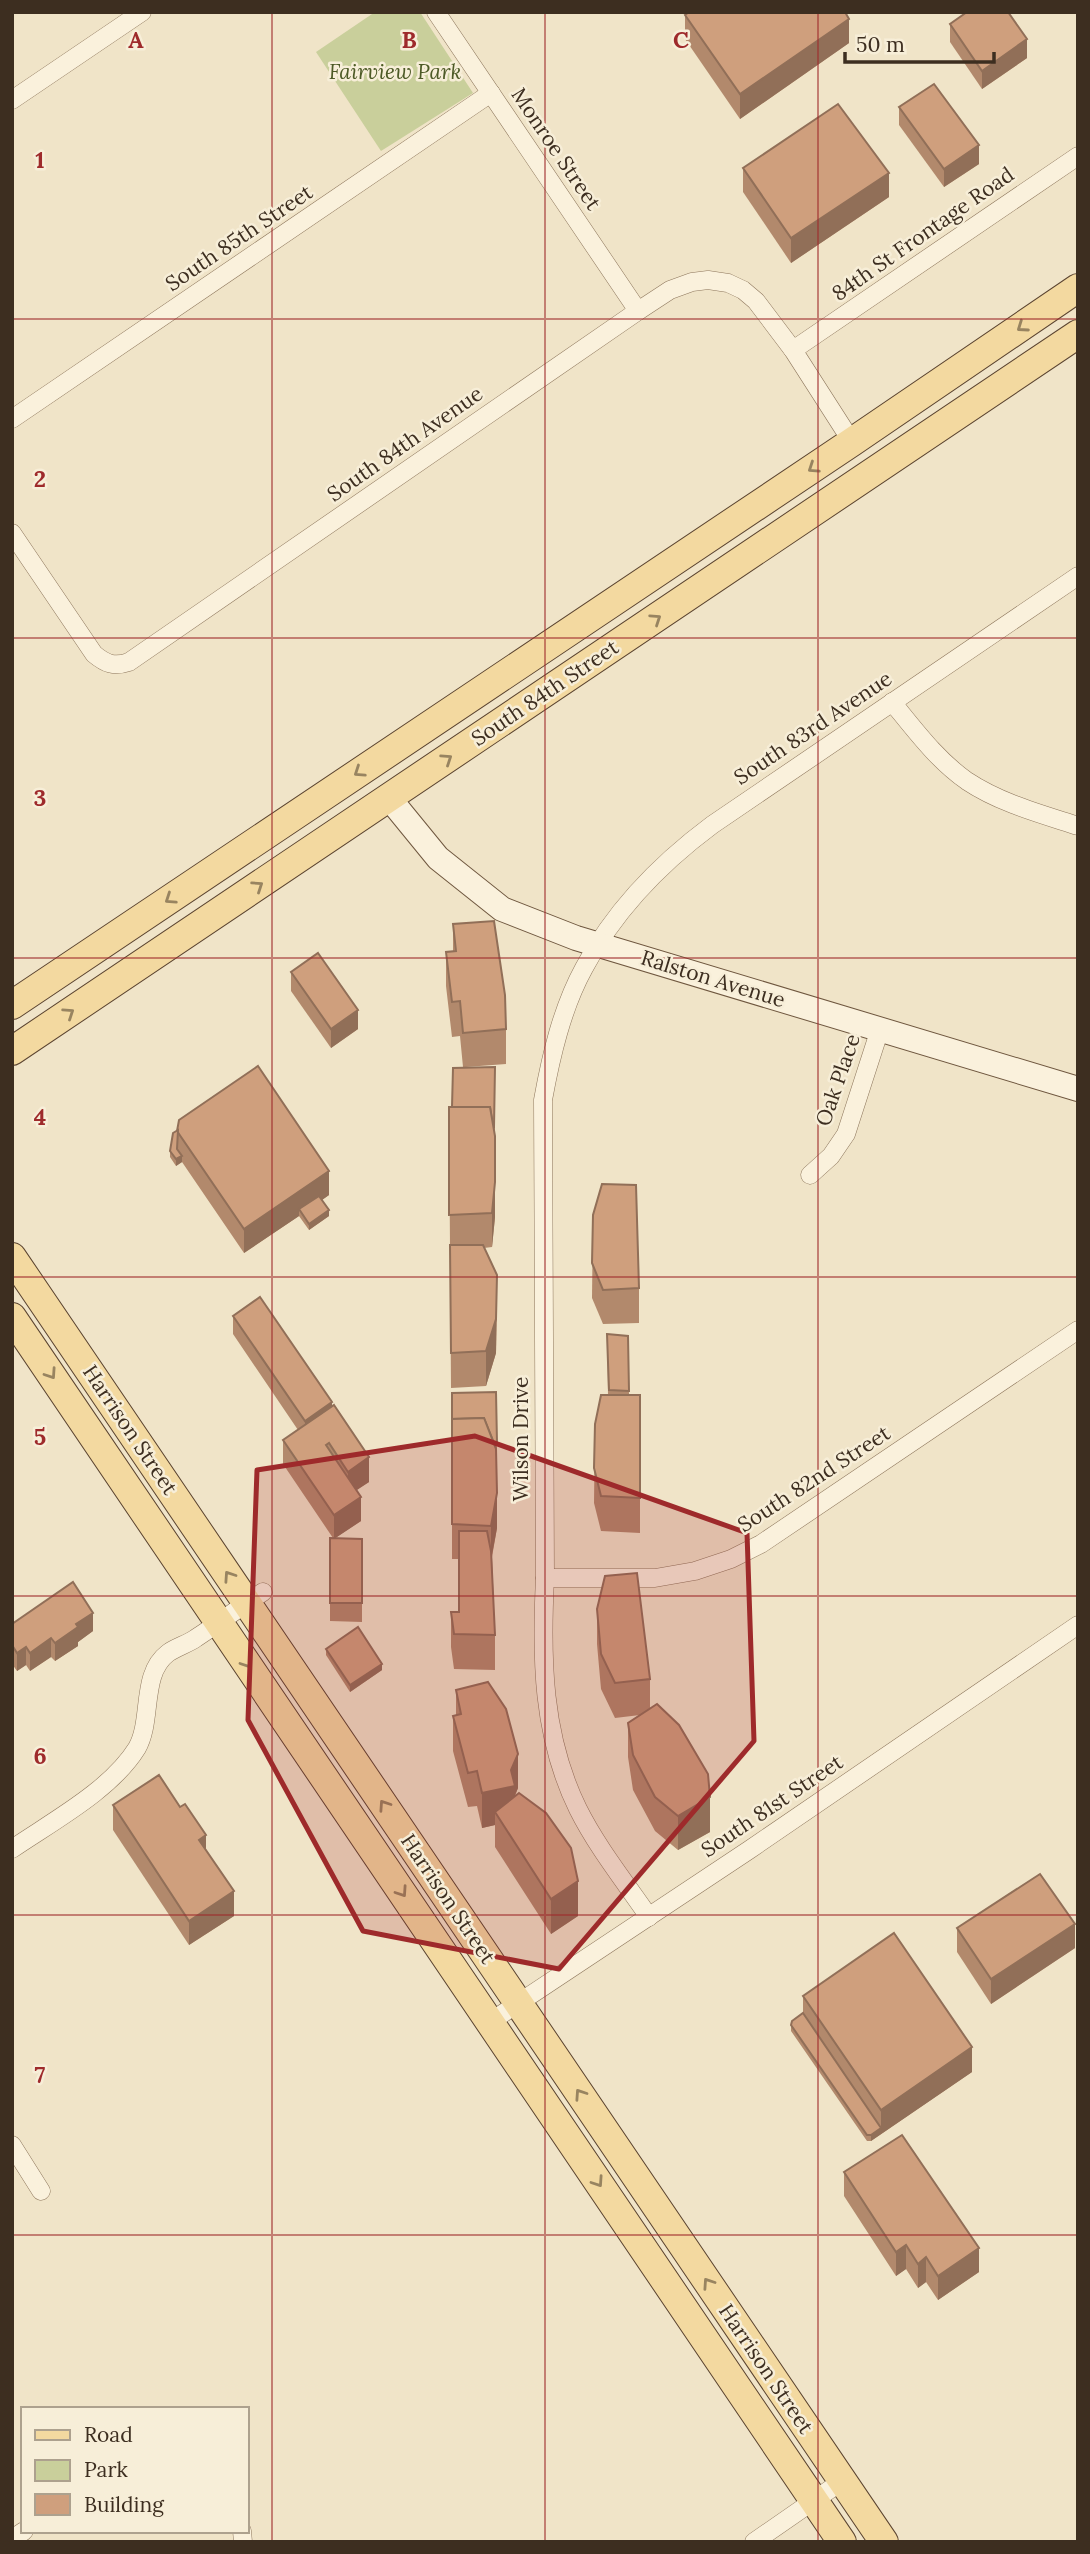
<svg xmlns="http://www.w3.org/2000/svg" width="1090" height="2554" viewBox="0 0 1090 2554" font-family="Lora,serif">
<rect width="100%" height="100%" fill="#f0e4c8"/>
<path fill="#c9cf9b" d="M375 12H420L473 93 381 151 316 52Z"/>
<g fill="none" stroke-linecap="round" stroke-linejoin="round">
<defs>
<g id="street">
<path d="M436 12 638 311"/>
<path d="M12 100 142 12"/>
<path d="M793 350 1078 156"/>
<path d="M12 419 491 93"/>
<path d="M12 533 94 654C106 664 114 667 129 662L638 311 670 290 692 282 708 280 728 283 743 290 756 301 793 350 852 442"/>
<path d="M892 702C915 730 937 760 967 781 1000 803 1041 814 1078 826"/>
<path d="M810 1175 831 1156 846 1134 880 1029"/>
<path d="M545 1578H655L695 1571 731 1559 761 1544 1078 1330"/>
<path d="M12 1849C53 1821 111 1790 137 1748 153 1720 140 1674 168 1653 176 1647 188 1644 196 1638 219 1623 240 1607 263 1592"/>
<path d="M649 1917C625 1882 597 1847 578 1809 542 1736 541 1658 545 1578L543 1100C551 1056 562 1008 584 968 614 911 661 863 712 825L1078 576"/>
<path d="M490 2022 749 1850 1078 1625"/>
<path d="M12 2145 41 2191"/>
<path d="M242 2531 243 2542"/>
<path d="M12 2539 24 2531"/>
<path d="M754 2542 842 2481"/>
</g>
<path id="secondary" d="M389 798 438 858 502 909 576 938 1078 1089"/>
<g id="primary">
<path d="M12 1005 852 442 1078 288"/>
<path d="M12 1051 1078 334"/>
<path d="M12 1257 884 2542"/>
<path d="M12 1317 842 2542"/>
</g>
</defs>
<use href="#street" stroke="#8d765c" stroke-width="19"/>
<use href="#secondary" stroke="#6f573f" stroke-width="26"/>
<use href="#primary" stroke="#5b4430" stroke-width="30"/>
<use href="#street" stroke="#faf1dc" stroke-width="18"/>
<use href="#secondary" stroke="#faf1dc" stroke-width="24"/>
<use href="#primary" stroke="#f3d9a0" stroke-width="28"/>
</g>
<g fill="#b2896c">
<path d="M685 15 849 43 740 119 685 39Z"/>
<path d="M950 24 1027 58 982 89 950 42Z"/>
<path d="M899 107 979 164 944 187 899 125Z"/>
<path d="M743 168 889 197 791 263 743 192Z"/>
<path d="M453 924 506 1029V1064L466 1067H495V1217L492 1247 484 1248 497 1310 496 1353 486 1386 451 1388 449 1107H452L463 1067 460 1036 452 1037 446 986V952L453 951Z"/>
<path d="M291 972 358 1029 331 1048 291 991Z"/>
<path d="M178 1130 329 1195 322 1200 329 1216 309 1230 299 1216 244 1253 182 1162 176 1166 170 1157V1151Z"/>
<path d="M593 1215 639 1288V1323L603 1324 592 1298Z"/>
<path d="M233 1316 332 1407 369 1482 356 1490 361 1521 335 1538 362 1539V1622L330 1621V1538H333L283 1464V1440L298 1430 233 1334Z"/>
<path d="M607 1334 628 1336 629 1395H640V1533L601 1531 594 1503 595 1424 608 1395Z"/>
<path d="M452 1393 497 1443V1449H496L497 1528 492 1557 495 1635V1670L454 1669 451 1647V1612H459V1559H452Z"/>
<path d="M597 1609 650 1679V1709L710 1832 678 1850 655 1831 633 1790 628 1757V1723L640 1715 615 1718 601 1689 597 1644Z"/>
<path d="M12 1624 93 1631 78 1642V1646L55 1661 51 1657 30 1671 26 1665 17 1671 12 1664Z"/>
<path d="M326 1649 382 1670 350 1692 326 1655Z"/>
<path d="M456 1690 518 1788 515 1796 578 1916 551 1934 495 1847V1825L482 1828 477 1806 468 1807 453 1751V1716L456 1715Z"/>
<path d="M113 1805 206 1850 234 1916 189 1945 113 1830Z"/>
<path d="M957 1928 1075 1948 991 2004 957 1952Z"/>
<path d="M803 1996 972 2072 871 2141H867L791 2031V2025L803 2013Z"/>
<path d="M844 2172 979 2272 938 2300 926 2282 918 2288 906 2269 896 2276 844 2196Z"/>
</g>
<g fill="#916f58">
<path d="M849 19V43L740 119V94Z"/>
<path d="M1027 39V58L982 89V71Z"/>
<path d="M979 145V164L944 187V169Z"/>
<path d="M889 173V197L791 263V238Z"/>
<path d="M358 1010V1029L331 1048V1029Z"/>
<path d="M182 1156V1162L176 1166V1159Z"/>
<path d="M329 1171V1195L302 1214 299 1209V1216L244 1253V1229Z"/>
<path d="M495 1182V1217L492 1247V1213Z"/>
<path d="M329 1210V1216L309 1230V1224Z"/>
<path d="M497 1275 496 1353 486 1386V1351Z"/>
<path d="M332 1402V1420L305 1439V1421Z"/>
<path d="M369 1457V1482L348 1496V1472Z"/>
<path d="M497 1493V1528L491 1560V1526Z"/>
<path d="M361 1497V1521L334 1539V1515Z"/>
<path d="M93 1613V1631L78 1642V1646L55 1661V1643L76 1624Z"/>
<path d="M51 1638V1657L30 1671V1653Z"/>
<path d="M26 1647V1665L17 1671V1653Z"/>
<path d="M382 1664V1670L350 1692V1685Z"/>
<path d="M518 1754V1788L515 1795V1821L495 1812V1825L482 1828V1793L511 1770Z"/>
<path d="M710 1797V1832L678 1850V1816Z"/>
<path d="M206 1835V1859L199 1840Z"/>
<path d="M578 1881V1916L551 1934V1899Z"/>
<path d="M234 1891V1916L189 1945V1921Z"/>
<path d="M1075 1924V1948L991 2004V1979Z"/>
<path d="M972 2047V2072L871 2141V2135L881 2128V2110Z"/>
<path d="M906 2245V2269L896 2276V2252Z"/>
<path d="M979 2248V2272L938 2300V2276Z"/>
<path d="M926 2257V2282L918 2288V2264Z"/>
</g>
<g fill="#cf9f7d" stroke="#916f58" stroke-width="2">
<path d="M689 12H845L849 19 740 94 685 15Z"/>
<path d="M967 12H1008L1027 39 982 71 950 24Z"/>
<path d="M934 84 979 145 944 169 899 107Z"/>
<path d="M838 104 889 173 791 238 743 168Z"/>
<path d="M494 921 505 995 506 1029 463 1033 460 1001 452 1002 446 952 456 951 453 924Z"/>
<path d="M318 953 358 1010 331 1029 291 972Z"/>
<path d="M258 1066 329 1171 244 1229 177 1131 179 1120Z"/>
<path d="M495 1067 494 1127H493L490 1107H452L453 1068Z"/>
<path d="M449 1107H490L495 1136V1182L492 1213 449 1215Z"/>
<path d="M178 1130 177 1149 182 1156 176 1159 170 1151 173 1133Z"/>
<path d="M602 1184 636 1185 639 1288 603 1290 592 1263 593 1215Z"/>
<path d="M319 1196 329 1210 309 1224 299 1209Z"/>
<path d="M450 1245H483L497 1275 496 1319 486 1351 451 1353Z"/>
<path d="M260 1297 332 1402 305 1421 233 1316Z"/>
<path d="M607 1334 628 1336 629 1391 609 1390Z"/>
<path d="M496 1392 497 1443H494L484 1418 452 1419V1393Z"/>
<path d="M601 1395H640V1498L601 1496 594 1468 595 1424Z"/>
<path d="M334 1405 369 1457 348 1472 329 1443 326 1445 361 1497 334 1515 283 1440Z"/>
<path d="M484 1418 496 1449 497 1493 491 1526 452 1524V1419Z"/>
<path d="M459 1531H487L491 1551 495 1635 454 1634 451 1612H459Z"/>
<path d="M330 1538 362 1539V1603H330Z"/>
<path d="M637 1573 650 1679 615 1683 601 1654 597 1609 605 1576Z"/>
<path d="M73 1582 93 1613 76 1624 78 1627 55 1643 51 1638 30 1653 26 1647 17 1653 12 1645V1624Z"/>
<path d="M358 1627 382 1664 350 1685 326 1649Z"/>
<path d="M488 1682 506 1709 518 1754 511 1770 515 1786 482 1793 477 1771 468 1773 453 1716 461 1714 456 1690Z"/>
<path d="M657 1704 679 1725 708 1774 710 1797 678 1816 655 1797 633 1755 628 1723Z"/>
<path d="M159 1775 180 1807 185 1804 206 1835 199 1840 234 1891 189 1921 113 1805Z"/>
<path d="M519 1793 546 1813 571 1848 578 1881 551 1899 495 1812Z"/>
<path d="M1040 1874 1075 1924 991 1979 957 1928Z"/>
<path d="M894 1933 972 2047 881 2110 803 1996Z"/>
<path d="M803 2013 881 2128 871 2135H867L791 2025 792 2021Z"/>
<path d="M902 2135 979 2248 938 2276 926 2257 918 2264 906 2245 896 2252 844 2172Z"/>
</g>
<defs><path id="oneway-chevron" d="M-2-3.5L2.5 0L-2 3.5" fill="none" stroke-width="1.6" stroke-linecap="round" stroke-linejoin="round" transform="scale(1.75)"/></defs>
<g stroke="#988460">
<use href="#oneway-chevron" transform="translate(1022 327) rotate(145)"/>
<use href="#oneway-chevron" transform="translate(813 468) rotate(146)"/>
<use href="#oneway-chevron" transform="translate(656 619) rotate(-34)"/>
<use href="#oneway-chevron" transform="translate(447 759) rotate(-34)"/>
<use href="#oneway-chevron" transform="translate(359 772) rotate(146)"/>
<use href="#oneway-chevron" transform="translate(258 886) rotate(-34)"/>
<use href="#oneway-chevron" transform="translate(170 899) rotate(146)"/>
<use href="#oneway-chevron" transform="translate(69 1013) rotate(-34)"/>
<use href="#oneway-chevron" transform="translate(51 1374) rotate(56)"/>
<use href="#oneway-chevron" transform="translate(229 1576) rotate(-124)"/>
<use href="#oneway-chevron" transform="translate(247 1663) rotate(56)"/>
<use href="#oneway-chevron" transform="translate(384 1805) rotate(-124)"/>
<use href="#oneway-chevron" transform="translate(402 1892) rotate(56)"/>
<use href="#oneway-chevron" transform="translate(580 2094) rotate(-124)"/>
<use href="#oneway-chevron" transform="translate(598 2182) rotate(56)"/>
<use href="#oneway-chevron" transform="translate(708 2283) rotate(-124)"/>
</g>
<path fill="#9e2a2b" fill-opacity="0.2" stroke="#9e2a2b" stroke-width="5" stroke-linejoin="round" d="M475 1436 747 1533 754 1741 559 1969 363 1931 248 1720 257 1470Z"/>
<path fill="none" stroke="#9e2a2b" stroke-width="2" stroke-opacity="0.55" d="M272 12V2542M545 12V2542M818 12V2542M12 319H1078M12 638H1078M12 958H1078M12 1277H1078M12 1596H1078M12 1915H1078M12 2235H1078"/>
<g text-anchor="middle" stroke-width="5" stroke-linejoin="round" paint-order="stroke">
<g font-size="21" font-style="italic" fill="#4d5a26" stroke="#f7eed8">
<text x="395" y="79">Fairview Park</text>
</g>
<g font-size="21" fill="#3d2e20" stroke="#f7eed8">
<text transform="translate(556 149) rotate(56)" y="7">Monroe Street</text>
<text transform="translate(923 234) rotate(-35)" y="7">84th St Frontage Road</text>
<text transform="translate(239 238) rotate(-34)" y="7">South 85th Street</text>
<text transform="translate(405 444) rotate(-35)" y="7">South 84th Avenue</text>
<text transform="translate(545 693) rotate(-34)" y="7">South 84th Street</text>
<text transform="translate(813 728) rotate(-34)" y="7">South 83rd Avenue</text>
<text transform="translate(713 979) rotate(17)" y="7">Ralston Avenue</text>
<text transform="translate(838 1080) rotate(-71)" y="7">Oak Place</text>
<text transform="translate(130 1430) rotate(56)" y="7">Harrison Street</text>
<text transform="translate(521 1439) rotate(-90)" y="7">Wilson Drive</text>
<text transform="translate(814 1479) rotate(-33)" y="7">South 82nd Street</text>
<text transform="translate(772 1806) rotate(-34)" y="7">South 81st Street</text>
<text transform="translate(448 1899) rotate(56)" y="7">Harrison Street</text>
<text transform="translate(766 2369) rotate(56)" y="7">Harrison Street</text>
</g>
</g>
<g font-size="23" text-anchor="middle" font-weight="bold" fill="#9e2a2b" stroke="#f7eed8" stroke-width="5" stroke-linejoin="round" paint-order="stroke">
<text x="136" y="48">A</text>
<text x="409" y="48">B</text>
<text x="681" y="48">C</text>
<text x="40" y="168">1</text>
<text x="40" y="487">2</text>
<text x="40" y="806">3</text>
<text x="40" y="1125">4</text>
<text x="40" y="1445">5</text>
<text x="40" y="1764">6</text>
<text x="40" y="2083">7</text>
</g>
<rect width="1090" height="2554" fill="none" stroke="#3d2e20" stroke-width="28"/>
<rect x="21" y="2407" width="228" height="126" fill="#f7eed8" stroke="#ada18e" stroke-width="2"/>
<rect x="35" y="2430" width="35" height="10" fill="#f3d9a0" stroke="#ada18e" stroke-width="2"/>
<text x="84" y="2442" font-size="21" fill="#3d2e20">Road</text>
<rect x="35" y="2460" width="35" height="21" fill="#c9cf9b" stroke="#ada18e" stroke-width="2"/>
<text x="84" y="2477" font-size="21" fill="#3d2e20">Park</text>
<rect x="35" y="2494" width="35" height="21" fill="#cf9f7d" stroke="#ada18e" stroke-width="2"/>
<text x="84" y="2512" font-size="21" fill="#3d2e20">Building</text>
<path d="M845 52v10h149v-10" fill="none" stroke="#3d2e20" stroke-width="3.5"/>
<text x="856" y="52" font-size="21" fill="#3d2e20" stroke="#f7eed8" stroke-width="5" paint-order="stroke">50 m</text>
</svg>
